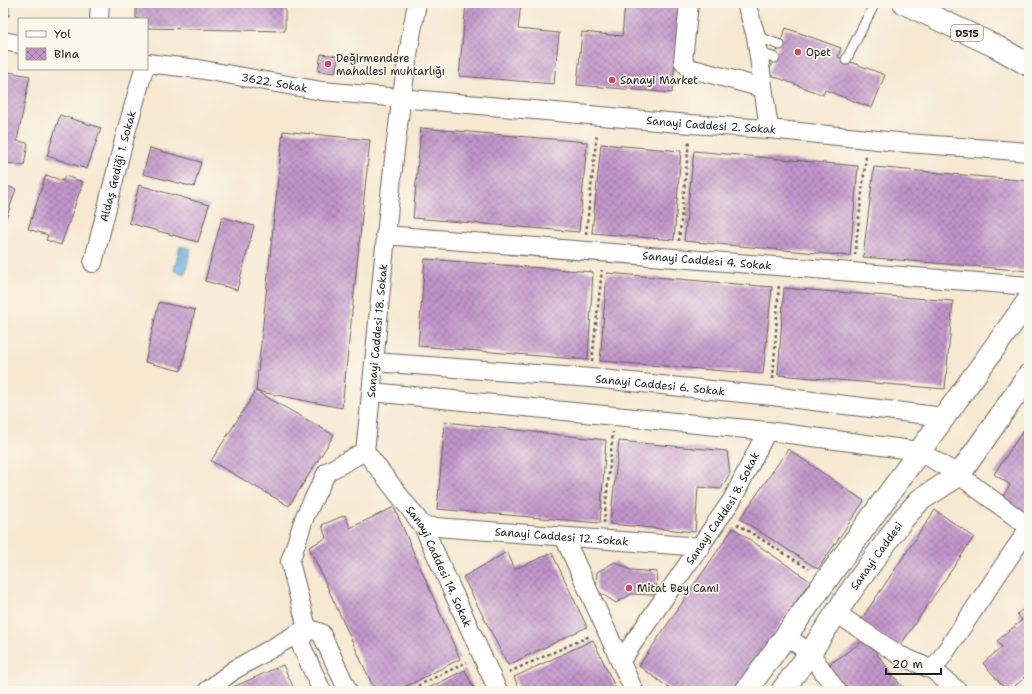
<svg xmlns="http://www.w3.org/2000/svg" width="1032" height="694" viewBox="0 0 1032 694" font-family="'Shantell Sans',sans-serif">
<defs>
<pattern id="water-ripples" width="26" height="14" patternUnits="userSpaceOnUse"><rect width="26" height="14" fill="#6eafe2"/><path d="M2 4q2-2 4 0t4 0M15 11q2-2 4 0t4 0" fill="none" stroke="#5a8eb6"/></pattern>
<pattern id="building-cross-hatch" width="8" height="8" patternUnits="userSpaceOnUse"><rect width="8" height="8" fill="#c194ca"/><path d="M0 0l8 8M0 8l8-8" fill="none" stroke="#9c78a3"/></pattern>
</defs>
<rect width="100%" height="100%" fill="#fbf7ec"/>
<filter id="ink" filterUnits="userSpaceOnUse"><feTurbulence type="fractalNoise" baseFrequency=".025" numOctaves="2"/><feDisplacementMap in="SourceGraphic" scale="8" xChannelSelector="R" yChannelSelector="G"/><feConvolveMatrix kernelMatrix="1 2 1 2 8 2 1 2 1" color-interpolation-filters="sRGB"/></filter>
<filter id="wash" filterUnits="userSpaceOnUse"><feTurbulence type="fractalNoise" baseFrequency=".012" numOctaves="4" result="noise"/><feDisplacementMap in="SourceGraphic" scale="16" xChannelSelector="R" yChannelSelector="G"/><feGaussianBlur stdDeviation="0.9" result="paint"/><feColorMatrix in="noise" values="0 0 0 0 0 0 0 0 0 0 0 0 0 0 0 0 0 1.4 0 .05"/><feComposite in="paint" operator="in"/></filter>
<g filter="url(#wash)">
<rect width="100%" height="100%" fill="#f6e8d1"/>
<path fill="url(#water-ripples)" stroke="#45667f" d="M180 246 191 248 185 274 174 271Z"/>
<g id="blocks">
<g fill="url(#building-cross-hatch)">
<rect x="3" y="3" width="6" height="13"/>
<path d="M136 3H285V31L147 28V19H136Z"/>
<path d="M466 3H521L518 29 559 33 554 84 459 76Z"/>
<path d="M625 3H680L672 93 577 85 582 32 622 36Z"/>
<path d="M786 28 841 48 838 57 885 75 872 108 825 90 823 95 768 74Z"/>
<path d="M321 54 338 56 335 73 318 71Z"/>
<path d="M3 71 30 76 17 141 28 143 24 166 3 162Z"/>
<path d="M60 115 101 128 87 169 47 156Z"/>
<path d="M421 128 587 142 579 232 413 218Z"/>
<path d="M283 131 370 140 342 408 256 391 334 435 289 506 211 461 256 391Z"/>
<path d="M601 144 681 151 674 240 592 233Z"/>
<path d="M150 148 201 162 194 187 143 174Z"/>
<path d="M694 151 858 166 850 256 684 241Z"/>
<path d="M874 167 1029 181V271L863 257Z"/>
<path d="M46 175 63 181 65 176 83 182 61 245 46 240 48 235 28 229Z"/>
<path d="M3 185 16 189 3 228Z"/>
<path d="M139 185 209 205 198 242 129 223Z"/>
<path d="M222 217 254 226 237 290 205 281Z"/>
<path d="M425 259 593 272 588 360 418 346Z"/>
<path d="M607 273 772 287 763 374 600 361Z"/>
<path d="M784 288 953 301 945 389 778 375Z"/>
<path d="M159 302 195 310 181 371 145 362Z"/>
<path d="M445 422 606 440 600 523 437 509Z"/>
<path d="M1029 422V507L1024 515 1001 499 1010 485 994 474Z"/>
<path d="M619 441 727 451 730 473 721 489 698 487 695 532 610 524Z"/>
<path d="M788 449 864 501 818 569 740 519Z"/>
<path d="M394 507 460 659 397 691H375L309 547 326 538 322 525 345 515 350 528Z"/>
<path d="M935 510 974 537 899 647 860 621Z"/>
<path d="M733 528 810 581 735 691H673L639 666Z"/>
<path d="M507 552 515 569 552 553 587 627 508 665 463 577Z"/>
<path d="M615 562 631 570 657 572 656 595 631 594 616 603 596 590 597 572Z"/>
<path d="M1029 604V674L1009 691H1007L983 663 1002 647 997 641 1022 620 1017 614Z"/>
<path d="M866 639 905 691H846L827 666Z"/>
<path d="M593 640 617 691H520L514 677Z"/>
<path d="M283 665 295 691H224Z"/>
<path d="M465 670 475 691H422Z"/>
</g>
</g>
</g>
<g filter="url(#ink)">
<use href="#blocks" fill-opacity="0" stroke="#68635b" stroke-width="1"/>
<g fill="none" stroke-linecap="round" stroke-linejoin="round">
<defs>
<g id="service">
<path d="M756 36 780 45"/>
<path d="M758 52 775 58"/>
<path d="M846 60 875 3"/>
</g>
<g id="minor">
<path d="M689 3 683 61 689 68 763 88"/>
<path d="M746 3 756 36 769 129"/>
<path d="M99 19 100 3"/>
<path d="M3 41 19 44"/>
<path id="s1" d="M147 63 198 69 322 91 690 124 769 129 907 143 1029 152"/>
<path id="s2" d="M385 235 1029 286"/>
<path id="s3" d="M93 263 125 136 144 69"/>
<path id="s4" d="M374 362 591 378 772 396 944 417"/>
<path d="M372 392 767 431 919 451 959 475 1029 527"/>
<path id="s5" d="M365 451 423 526 498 691"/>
<path id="s6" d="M423 526 701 547"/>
<path d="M564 537 634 691"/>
<path d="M836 613 899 655 933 670 1029 528"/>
<path id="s7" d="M307 628 290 562 305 516 327 472 365 451C382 301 389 151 417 3"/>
<path d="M307 628 321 633 348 691"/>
<path d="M307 628 300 643 322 691"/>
<path d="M786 636 810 653 837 691"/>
<path id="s8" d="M620 662 732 500 767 431"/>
<path d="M933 670 958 691"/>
<path d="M207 691 234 670 307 628"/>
</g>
<g id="tertiary">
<path d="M746 691 1029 300"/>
<path id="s9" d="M782 691 810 653 848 595 902 520 920 500 959 475 1029 375"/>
</g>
<path id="trunk" d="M904 3 997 47 1029 65"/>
</defs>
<use href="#service" stroke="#68635b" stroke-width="11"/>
<use href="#minor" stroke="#68635b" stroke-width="20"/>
<use href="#tertiary" stroke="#68635b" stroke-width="24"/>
<use href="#trunk" stroke="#68635b" stroke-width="24"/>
<g stroke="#68635b" stroke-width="2.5" stroke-dasharray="3 3" stroke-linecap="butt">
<path d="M586 234 597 133"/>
<path d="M679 241 689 141"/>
<path d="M855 255 866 156"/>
<path d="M592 361 602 270"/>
<path d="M773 379 779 284"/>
<path d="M604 523 613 432"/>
<path d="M737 524 809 569"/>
<path d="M509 672 590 636"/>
<path d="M407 691 467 662"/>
</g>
<use href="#service" stroke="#fff" stroke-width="9"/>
<use href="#minor" stroke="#fff" stroke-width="18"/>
<use href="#tertiary" stroke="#fff" stroke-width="22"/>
<use href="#trunk" stroke="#fff" stroke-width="22"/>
</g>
</g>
<g fill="#d1495b" stroke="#fbf7ec" stroke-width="1.5">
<circle cx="798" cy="52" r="4"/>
<circle cx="328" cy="64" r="4"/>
<circle cx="612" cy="80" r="4"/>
<circle cx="629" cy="588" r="4"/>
</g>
<g text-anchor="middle" stroke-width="3.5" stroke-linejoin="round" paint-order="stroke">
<rect fill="#fbf7ec" stroke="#5f5e5a" stroke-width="1" x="951" y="25" width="32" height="16" rx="3"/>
<g font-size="10" font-weight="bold" fill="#1c1c1c">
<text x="967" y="37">D515</text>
</g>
<g font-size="11" fill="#1c1c1c" stroke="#fbf7ec" text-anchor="start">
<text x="806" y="56">Opet</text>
<text x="336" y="62">Değirmendere<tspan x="336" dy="13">mahallesi muhtarlığı</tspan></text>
<text x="620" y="84">Sanayi Market</text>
<text x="637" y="592">Mitat Bey Cami</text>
</g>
<g font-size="11" fill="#1c1c1c" stroke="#fbf7ec">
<text dy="4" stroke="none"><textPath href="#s1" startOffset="129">3622. Sokak</textPath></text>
<text dy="4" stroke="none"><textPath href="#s1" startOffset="568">Sanayi Caddesi 2. Sokak</textPath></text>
<text dy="4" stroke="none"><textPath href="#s3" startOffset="100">Aldaş Gediği 1. Sokak</textPath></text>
<text dy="4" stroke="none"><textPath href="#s2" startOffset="323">Sanayi Caddesi 4. Sokak</textPath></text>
<text dy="4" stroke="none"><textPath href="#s7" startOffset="330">Sanayi Caddesi 18. Sokak</textPath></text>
<text dy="4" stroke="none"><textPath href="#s4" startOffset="287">Sanayi Caddesi 6. Sokak</textPath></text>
<text dy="4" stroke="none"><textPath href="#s8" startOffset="185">Sanayi Caddesi 8. Sokak</textPath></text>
<text dy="4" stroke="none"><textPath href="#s6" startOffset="139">Sanayi Caddesi 12. Sokak</textPath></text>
<text dy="4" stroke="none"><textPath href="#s9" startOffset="165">Sanayi Caddesi</textPath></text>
<text dy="4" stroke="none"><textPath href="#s5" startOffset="138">Sanayi Caddesi 14. Sokak</textPath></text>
</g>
</g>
<rect width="1032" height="694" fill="none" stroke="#fbf7ec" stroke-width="16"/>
<rect x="18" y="18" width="130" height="52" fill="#fbf7ec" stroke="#a29f99"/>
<rect x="26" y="31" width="20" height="6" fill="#ffffff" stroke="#a29f99"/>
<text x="54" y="38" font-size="12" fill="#1c1c1c">Yol</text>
<rect x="26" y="48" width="20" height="12" fill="url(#building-cross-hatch)" stroke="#a29f99"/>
<text x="54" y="58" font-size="12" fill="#1c1c1c">Bina</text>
<path d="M886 668v6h55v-6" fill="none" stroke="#1c1c1c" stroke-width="2"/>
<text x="892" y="668" font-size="12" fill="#1c1c1c" stroke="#fbf7ec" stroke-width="3" paint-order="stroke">20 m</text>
</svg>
